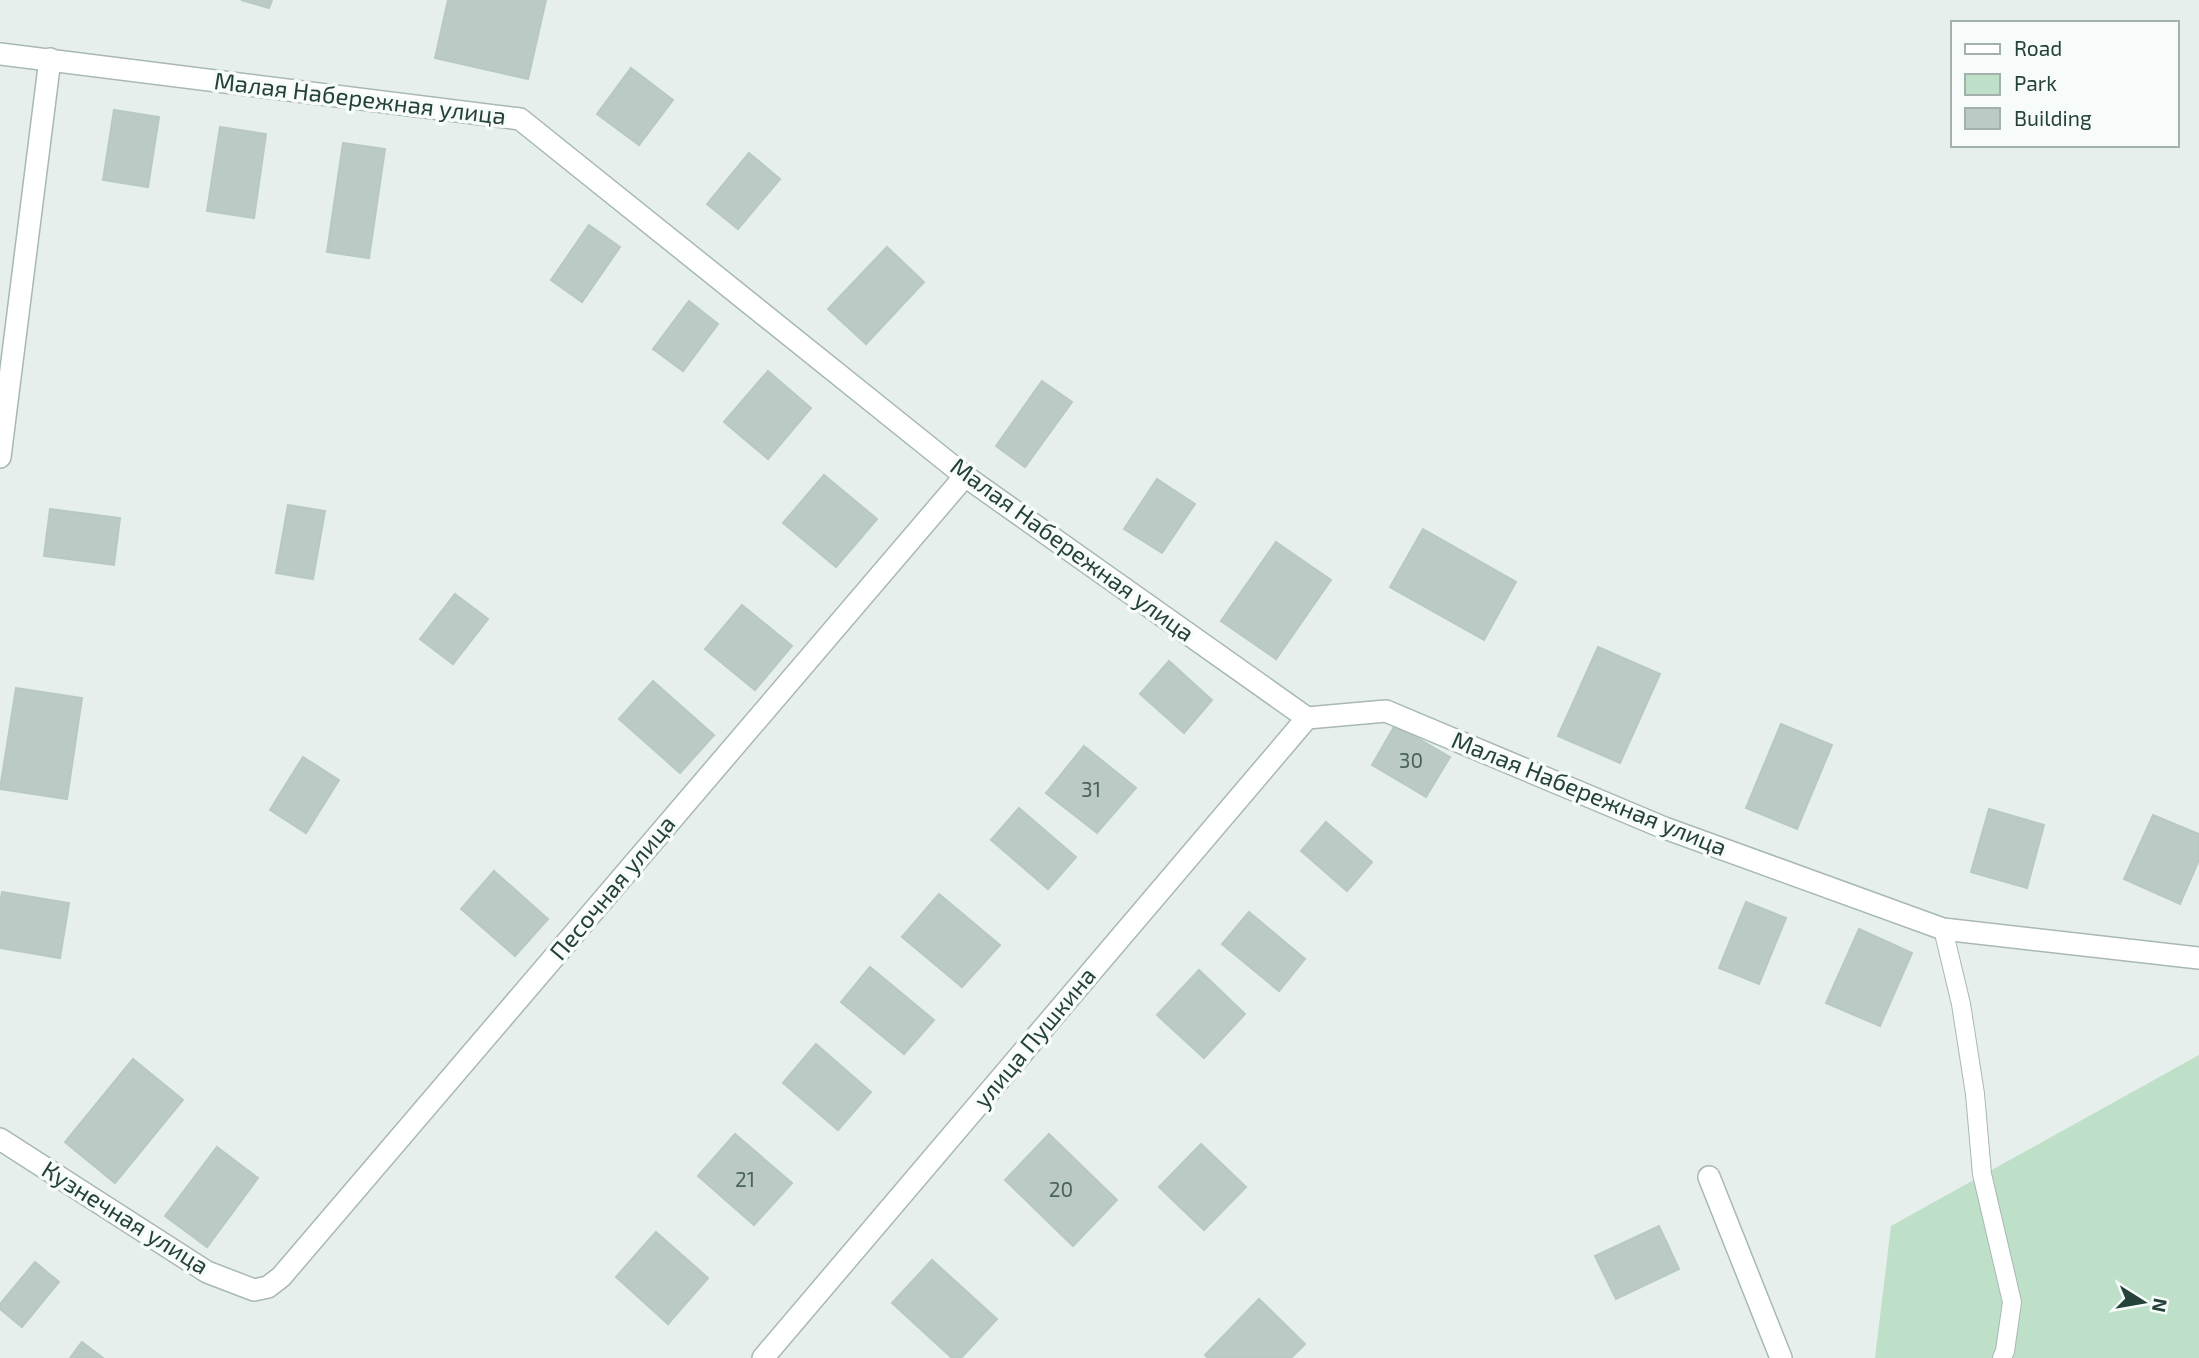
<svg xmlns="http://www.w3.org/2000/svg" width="2199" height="1358" viewBox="0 0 2199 1358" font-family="'Exo 2',sans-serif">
<rect width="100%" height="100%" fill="#e6efeb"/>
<path fill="#bfe0c8" d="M2199 1055V1358H1875L1891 1226Z"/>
<g fill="#bbcac4" stroke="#b8c9c2" stroke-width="2">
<path d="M241 0H272L269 8Z"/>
<path d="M448 0H546L528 79 435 58Z"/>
<path d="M631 68 673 100 639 145 597 114Z"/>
<path d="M114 110 159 117 148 187 103 180Z"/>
<path d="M220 127 266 134 254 218 207 211Z"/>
<path d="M343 143 385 149 369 258 327 252Z"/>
<path d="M749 153 780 179 738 229 707 204Z"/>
<path d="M589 225 620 247 582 302 551 280Z"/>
<path d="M887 247 924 282 866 344 828 309Z"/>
<path d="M689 301 718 324 683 371 653 349Z"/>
<path d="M768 371 811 408 768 459 724 422Z"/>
<path d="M1042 381 1072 402 1025 467 996 446Z"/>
<path d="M824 475 877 519 836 567 783 523Z"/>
<path d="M1157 479 1195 504 1162 553 1124 529Z"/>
<path d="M288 505 325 511 313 579 276 573Z"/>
<path d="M50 509 120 518 114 565 44 556Z"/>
<path d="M1423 529 1516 582 1484 640 1390 587Z"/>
<path d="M1276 542 1331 580 1276 659 1221 621Z"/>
<path d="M455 594 488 619 453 664 420 639Z"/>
<path d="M742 605 792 646 755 690 705 649Z"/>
<path d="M1598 647 1660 674 1620 763 1558 736Z"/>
<path d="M1169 661 1212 700 1184 733 1140 694Z"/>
<path d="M653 681 714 735 680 773 619 719Z"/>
<path d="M16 688 82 698 67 799 0 789Z"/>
<path d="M1781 724 1832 745 1797 829 1746 808Z"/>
<path d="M1395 725 1450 757 1426 797 1372 765Z"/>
<path d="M1084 746 1136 788 1097 833 1046 793Z"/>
<path d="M303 757 339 780 306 833 270 810Z"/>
<path d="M1019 808 1076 857 1048 889 991 840Z"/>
<path d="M1989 809 2044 825 2027 888 1971 872Z"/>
<path d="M2153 815 2199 834V860L2180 904 2124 879Z"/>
<path d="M1326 822 1372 862 1347 891 1301 851Z"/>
<path d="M494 871 548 919 515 956 461 909Z"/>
<path d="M2 892 69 903 60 958 0 948V905Z"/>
<path d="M939 894 1000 945 962 987 902 937Z"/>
<path d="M1746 902 1786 918 1759 984 1719 968Z"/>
<path d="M1249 912 1305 959 1279 991 1222 944Z"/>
<path d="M1859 929 1912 953 1880 1026 1826 1003Z"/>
<path d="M870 967 934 1020 904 1054 841 1002Z"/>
<path d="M1199 970 1245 1014 1204 1058 1157 1015Z"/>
<path d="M816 1044 871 1092 838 1130 783 1083Z"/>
<path d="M133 1059 183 1100 115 1183 65 1142Z"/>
<path d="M735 1134 792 1183 754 1225 698 1176Z"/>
<path d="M1049 1134 1117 1200 1073 1246 1005 1180Z"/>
<path d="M1201 1144 1246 1187 1204 1230 1159 1187Z"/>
<path d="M217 1147 258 1178 207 1247 165 1216Z"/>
<path d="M1659 1226 1679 1269 1616 1299 1595 1256Z"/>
<path d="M656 1232 708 1278 668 1324 616 1277Z"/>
<path d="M932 1260 997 1319 961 1358H952L892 1303Z"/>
<path d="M35 1262 59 1282 22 1327 0 1309V1304Z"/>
<path d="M1259 1299 1305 1344 1291 1358H1208L1205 1355Z"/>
<path d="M82 1342 103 1358H70Z"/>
</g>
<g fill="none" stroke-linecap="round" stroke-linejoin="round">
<defs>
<path id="lane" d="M1943 929 1961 1004 1975 1094 1982 1174 2012 1302 2005 1351 2002 1358"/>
<g id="street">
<path d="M0 54 520 119 965 476 1307 718 1386 711 1662 827 1943 929 2199 958"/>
<path d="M0 457 50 59"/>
<path d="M0 1139 207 1272 254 1290 268 1287 281 1277 965 476"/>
<path d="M1709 1177 1781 1358"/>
<path d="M763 1358 1307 718"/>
</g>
</defs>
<use href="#lane" stroke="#a8b8b2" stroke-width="20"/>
<use href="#street" stroke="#a8b8b2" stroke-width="24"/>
<use href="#lane" stroke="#fff" stroke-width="18"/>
<use href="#street" stroke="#fff" stroke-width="21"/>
</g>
<g text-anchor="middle" stroke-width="7" stroke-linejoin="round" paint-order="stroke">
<g font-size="21" fill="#4a645c">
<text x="1411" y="768">30</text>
<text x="1091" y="797">31</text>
<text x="745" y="1187">21</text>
<text x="1061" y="1197">20</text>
</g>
<g font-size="24" fill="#24423a" stroke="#f7fbf9">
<text transform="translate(360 99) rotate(7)" y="8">Малая Набережная улица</text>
<text transform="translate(1072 550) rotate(36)" y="8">Малая Набережная улица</text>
<text transform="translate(1589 794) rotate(22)" y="8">Малая Набережная улица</text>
<text transform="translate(613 888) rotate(-50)" y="8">Песочная улица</text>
<text transform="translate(1035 1038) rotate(-50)" y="8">улица Пушкина</text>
<text transform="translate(125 1218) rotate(32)" y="8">Кузнечная улица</text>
</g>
</g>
<rect x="1951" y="21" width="228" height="126" fill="#f7fbf9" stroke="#a3b1ad" stroke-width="2"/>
<rect x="1965" y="44" width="35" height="10" fill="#ffffff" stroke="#a3b1ad" stroke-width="2"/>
<text x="2014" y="56" font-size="21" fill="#24423a">Road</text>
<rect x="1965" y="74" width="35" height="21" fill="#bfe0c8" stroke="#a3b1ad" stroke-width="2"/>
<text x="2014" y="91" font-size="21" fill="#24423a">Park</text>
<rect x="1965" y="108" width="35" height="21" fill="#bbcac4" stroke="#a3b1ad" stroke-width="2"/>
<text x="2014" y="126" font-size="21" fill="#24423a">Building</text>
<g transform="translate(2143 1302) rotate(101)" stroke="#f7fbf9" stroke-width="5" paint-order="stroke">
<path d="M0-5L12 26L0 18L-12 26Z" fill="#24423a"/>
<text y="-10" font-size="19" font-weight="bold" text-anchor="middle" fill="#24423a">N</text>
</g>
</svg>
